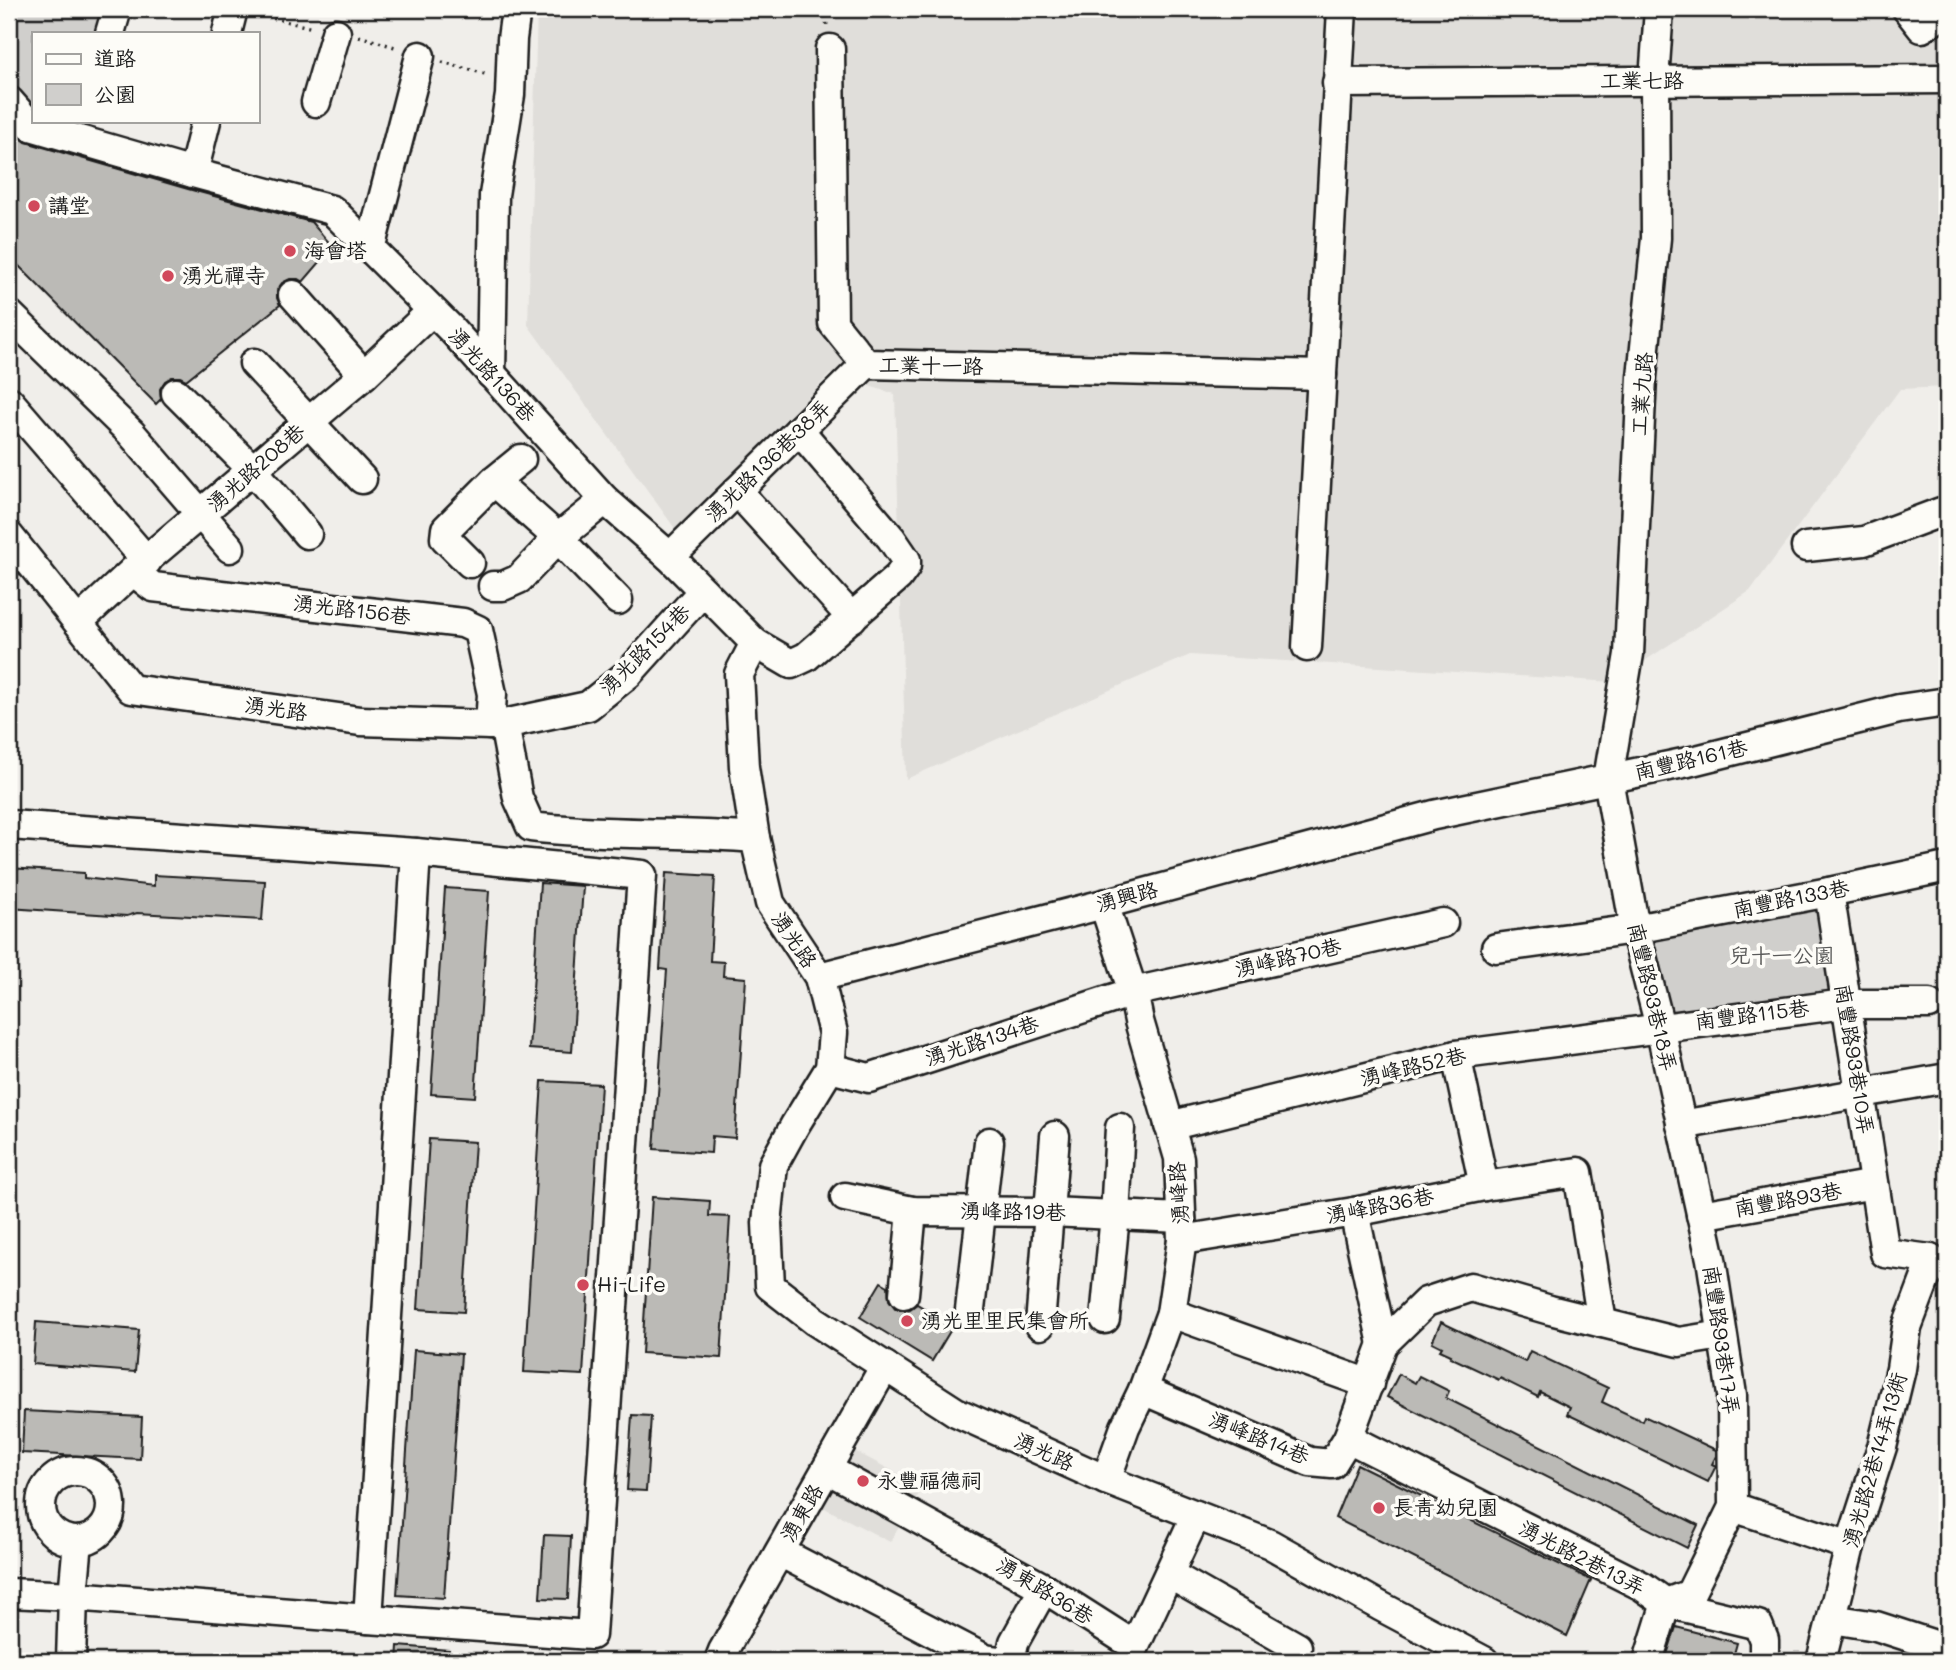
<svg xmlns="http://www.w3.org/2000/svg" width="1956" height="1670" viewBox="0 0 1956 1670" font-family="Mali,'LXGW WenKai TC',sans-serif">
<rect width="100%" height="100%" fill="#f0eeea"/>
<filter id="ink" filterUnits="userSpaceOnUse"><feTurbulence type="fractalNoise" baseFrequency=".0143" numOctaves="2"/><feDisplacementMap in="SourceGraphic" scale="14" xChannelSelector="R" yChannelSelector="G"/><feConvolveMatrix kernelMatrix="1 2 1 2 8 2 1 2 1" color-interpolation-filters="sRGB"/></filter>
<g filter="url(#ink)">
<g fill="#e0deda">
<path d="M537 9H1947V387L1900 389 1750 591 1613 682 1190 655 906 779 895 394 830 374 679 534 528 325Z"/>
<path d="M847 1447 923 1487 890 1542 815 1503Z"/>
</g>
<g fill="#d0cfcc" stroke="#767674" stroke-width="2">
<path d="M9 9H110L103 33H33V116L9 87Z"/>
<path d="M1819 904 1832 994 1666 1016 1647 935Z"/>
</g>
<g fill="#bbbab6" stroke="#1c1c1c" stroke-width="2">
<path d="M9 129 26 142 188 189 311 222 333 247 303 282 298 279H290L282 283 277 290V298L280 305 186 380 180 377H172L165 381 160 389 161 399 156 404 9 256Z"/>
<path d="M9 868 84 873V878L154 886V875L265 881 262 920 137 913 127 916 9 908Z"/>
<path d="M666 873 715 876 710 961 724 962 723 976 746 978 735 1138 712 1136 711 1153 654 1149 667 970 660 969Z"/>
<path d="M540 883 583 886 572 1052 529 1049Z"/>
<path d="M445 888 489 891 475 1097 431 1094Z"/>
<path d="M542 1081 601 1084 583 1375 524 1372Z"/>
<path d="M429 1139 475 1142 464 1312 418 1309Z"/>
<path d="M652 1197 710 1201 709 1216 730 1217 721 1358 642 1353Z"/>
<path d="M881 1282 888 1286 889 1300 895 1308 902 1310 910 1309 917 1304 953 1326 932 1361 860 1317Z"/>
<path d="M36 1322 139 1330 135 1372 33 1364Z"/>
<path d="M1441 1322 1525 1362 1530 1351 1608 1388 1602 1402 1642 1421 1644 1416 1716 1450V1456L1712 1464 1716 1466 1708 1482 1567 1414 1570 1407 1540 1392 1538 1397 1500 1378 1499 1380 1450 1357 1451 1355 1440 1350 1442 1347 1432 1342Z"/>
<path d="M414 1350 461 1354 444 1598 397 1595Z"/>
<path d="M1399 1374 1415 1383 1419 1376 1449 1391 1446 1398 1698 1525 1687 1548 1387 1397Z"/>
<path d="M24 1411 142 1417 140 1459 22 1453Z"/>
<path d="M632 1415 651 1416 646 1491 627 1490Z"/>
<path d="M1357 1464 1591 1580 1567 1636 1335 1518Z"/>
<path d="M544 1535 571 1536 568 1599 540 1598Z"/>
<path d="M1676 1627 1737 1643 1732 1661H1665Z"/>
<path d="M398 1646 449 1650V1661H397Z"/>
</g>
<g fill="none" stroke-linecap="round" stroke-linejoin="round">
<defs>
<g id="minor">
<path d="M1907 9 1922 28 1947 11"/>
<path d="M110 33 117 9"/>
<path d="M227 33 233 9"/>
<path d="M830 49 833 323 866 364 1322 375"/>
<path d="M1337 83 1947 79"/>
<path d="M9 101 31 126 193 173 332 210 452 330 605 500 670 557 755 643 739 674 744 767 755 838"/>
<path d="M316 102 336 33"/>
<path d="M193 173 206 121"/>
<path d="M370 249 420 56"/>
<path d="M293 295 364 375"/>
<path d="M9 314 131 433 230 548"/>
<path d="M254 363 362 479"/>
<path d="M491 374 494 195 510 95 512 39 516 9"/>
<path d="M176 393 253 470 307 534"/>
<path d="M9 401 147 561"/>
<path d="M494 481 558 538 618 600"/>
<path d="M737 491 852 618"/>
<path d="M9 536 131 689 360 721 490 725 504 724 518 798 531 827C605 836 681 831 755 838L770 903 819 977 833 1033 830 1068 795 1125 773 1165 767 1223 770 1286 815 1321 956 1412 1106 1480 1270 1544 1380 1606 1484 1661"/>
<path d="M1806 547 1864 541 1941 512 1947 513"/>
<path d="M670 557 866 364"/>
<path d="M470 563 445 538 446 529 494 481 521 459"/>
<path d="M133 571 153 587 463 623 478 630 492 694 490 725"/>
<path d="M493 586H503L519 579 558 538 605 500"/>
<path d="M78 622 133 571 364 375 432 311"/>
<path d="M755 643 791 664 806 657 898 577 906 566V560L891 538 799 430"/>
<path d="M1307 647 1342 9"/>
<path d="M504 724 588 706 628 674 703 591"/>
<path d="M9 825 416 853 368 1619 73 1596 78 1541"/>
<path d="M1829 892 1885 1253 1930 1259 1947 1269"/>
<path d="M1104 904 1133 992 1139 1021 1179 1158 1182 1240 1171 1313 1143 1390 1125 1427 1106 1480"/>
<path d="M1496 948 1635 929 1829 892 1947 867"/>
<path d="M819 977 1104 904 1434 815 1688 762 1899 709 1947 702"/>
<path d="M1456 1055 1484 1186"/>
<path d="M830 1068 869 1078 1133 992 1443 923"/>
<path d="M1681 1125 1947 1078"/>
<path d="M1169 1126 1456 1055 1845 1004H1929"/>
<path d="M845 1197 912 1211 1050 1212 1181 1218"/>
<path d="M1354 1212 1383 1344"/>
<path d="M1701 1215 1874 1184"/>
<path d="M1182 1240 1354 1212 1484 1186 1578 1172 1602 1323"/>
<path d="M904 1294 912 1211"/>
<path d="M970 1310 989 1142"/>
<path d="M1171 1313 1369 1384"/>
<path d="M1105 1319 1115 1215 1120 1128"/>
<path d="M1040 1325 1055 1136"/>
<path d="M1143 1390 1310 1462 1332 1464 1348 1438 1383 1344 1426 1302 1471 1287 1550 1310 1679 1342 1722 1335"/>
<path d="M1348 1438 1642 1586 1666 1603 1758 1625 1764 1640V1661"/>
<path d="M827 1469 1044 1588 1135 1646 1196 1515"/>
<circle cx="76" cy="1506" r="35"/>
<path d="M1733 1507 1850 1546"/>
<path d="M780 1552 985 1659 999 1661"/>
<path d="M1169 1574 1297 1647"/>
<path d="M9 1593 73 1596 71 1661"/>
<path d="M368 1619 591 1635 642 875 416 853"/>
<path d="M1832 1619 1876 1626 1947 1649"/>
<path d="M719 1661 723 1651 885 1366"/>
<path d="M1010 1661 1014 1642 1044 1588"/>
<path d="M1648 1661 1666 1603 1690 1594 1733 1507 1732 1395 1711 1259 1660 1027 1635 929 1608 779 1629 654 1642 377 1656 238 1655 81 1654 80 1659 9"/>
<path d="M1821 1661 1850 1546 1882 1447 1901 1369 1907 1327 1929 1269 1930 1259"/>
</g>
</defs>
<use href="#minor" stroke="#1c1c1c" stroke-width="33"/>
<g stroke="#1c1c1c" stroke-width="3.5" stroke-dasharray="2 5" stroke-linecap="butt">
<path d="M825 9 827 27"/>
<path d="M254 10 272 18 313 28"/>
<path d="M359 36 398 48"/>
<path d="M442 62 489 75"/>
</g>
<use href="#minor" stroke="#fdfcf7" stroke-width="28"/>
</g>
</g>
<g fill="#d1495b" stroke="#fdfcf7" stroke-width="2.5">
<circle cx="34" cy="206" r="7"/>
<circle cx="290" cy="251" r="7"/>
<circle cx="168" cy="276" r="7"/>
<circle cx="583" cy="1285" r="7"/>
<circle cx="907" cy="1321" r="7"/>
<circle cx="863" cy="1481" r="7"/>
<circle cx="1379" cy="1508" r="7"/>
</g>
<g text-anchor="middle" stroke-width="7" stroke-linejoin="round" paint-order="stroke">
<g font-size="21" fill="#1c1c1c" stroke="#fdfcf7">
<text x="1642" y="88">工業七路</text>
<text transform="translate(931 366) rotate(1)" y="7">工業十一路</text>
<text transform="translate(492 375) rotate(48)" y="7">湧光路136巷</text>
<text transform="translate(1642 394) rotate(-86)" y="7">工業九路</text>
<text transform="translate(768 461) rotate(-44)" y="7">湧光路136巷38弄</text>
<text transform="translate(256 468) rotate(-41)" y="7">湧光路208巷</text>
<text transform="translate(352 610) rotate(7)" y="7">湧光路156巷</text>
<text transform="translate(645 650) rotate(-45)" y="7">湧光路154巷</text>
<text transform="translate(276 709) rotate(8)" y="7">湧光路</text>
<text transform="translate(1691 760) rotate(-13)" y="7">南豐路161巷</text>
<text transform="translate(1127 897) rotate(-15)" y="7">湧興路</text>
<text transform="translate(1791 899) rotate(-11)" y="7">南豐路133巷</text>
<text transform="translate(794 940) rotate(56)" y="7">湧光路</text>
<text transform="translate(1288 958) rotate(-13)" y="7">湧峰路70巷</text>
<text transform="translate(1652 997) rotate(77)" y="7">南豐路93巷18弄</text>
<text transform="translate(1752 1015) rotate(-7)" y="7">南豐路115巷</text>
<text transform="translate(982 1041) rotate(-18)" y="7">湧光路134巷</text>
<text transform="translate(1854 1059) rotate(81)" y="7">南豐路93巷10弄</text>
<text transform="translate(1413 1067) rotate(-13)" y="7">湧峰路52巷</text>
<text transform="translate(1179 1193) rotate(-94)" y="7">湧峰路</text>
<text transform="translate(1788 1200) rotate(-10)" y="7">南豐路93巷</text>
<text transform="translate(1380 1206) rotate(-11)" y="7">湧峰路36巷</text>
<text transform="translate(1013 1212) rotate(1)" y="7">湧峰路19巷</text>
<text transform="translate(1721 1340) rotate(82)" y="7">南豐路93巷17弄</text>
<text transform="translate(1259 1438) rotate(22)" y="7">湧峰路14巷</text>
<text transform="translate(1044 1452) rotate(24)" y="7">湧光路</text>
<text transform="translate(1875 1460) rotate(-74)" y="7">湧光路2巷14弄13衖</text>
<text transform="translate(802 1513) rotate(-60)" y="7">湧東路</text>
<text transform="translate(1582 1558) rotate(27)" y="7">湧光路2巷13弄</text>
<text transform="translate(1045 1591) rotate(31)" y="7">湧東路36巷</text>
</g>
<g font-size="21" fill="#1c1c1c" stroke="#fdfcf7" text-anchor="start">
<text x="48" y="213">講堂</text>
<text x="304" y="258">海會塔</text>
<text x="182" y="283">湧光禪寺</text>
<text x="597" y="1292">Hi-Life</text>
<text x="921" y="1328">湧光里里民集會所</text>
<text x="877" y="1488">永豐福德祠</text>
<text x="1393" y="1515">長青幼兒園</text>
</g>
<g font-size="21" fill="#5b5b5a" stroke="#fdfcf7">
<text x="1782" y="963">兒十一公園</text>
</g>
</g>
<rect width="1956" height="1670" fill="none" stroke="#fdfcf7" stroke-width="35"/>
<rect x="18" y="18" width="1921" height="1635" fill="none" stroke="#1c1c1c" stroke-width="2.5" filter="url(#ink)"/>
<rect x="32" y="32" width="228" height="91" fill="#fdfcf7" stroke="#a3a29f" stroke-width="2"/>
<rect x="46" y="54" width="35" height="10" fill="#fdfcf7" stroke="#a3a29f" stroke-width="2"/>
<text x="94" y="66" font-size="21" fill="#1c1c1c">道路</text>
<rect x="46" y="84" width="35" height="21" fill="#d0cfcc" stroke="#a3a29f" stroke-width="2"/>
<text x="94" y="102" font-size="21" fill="#1c1c1c">公園</text>
</svg>
